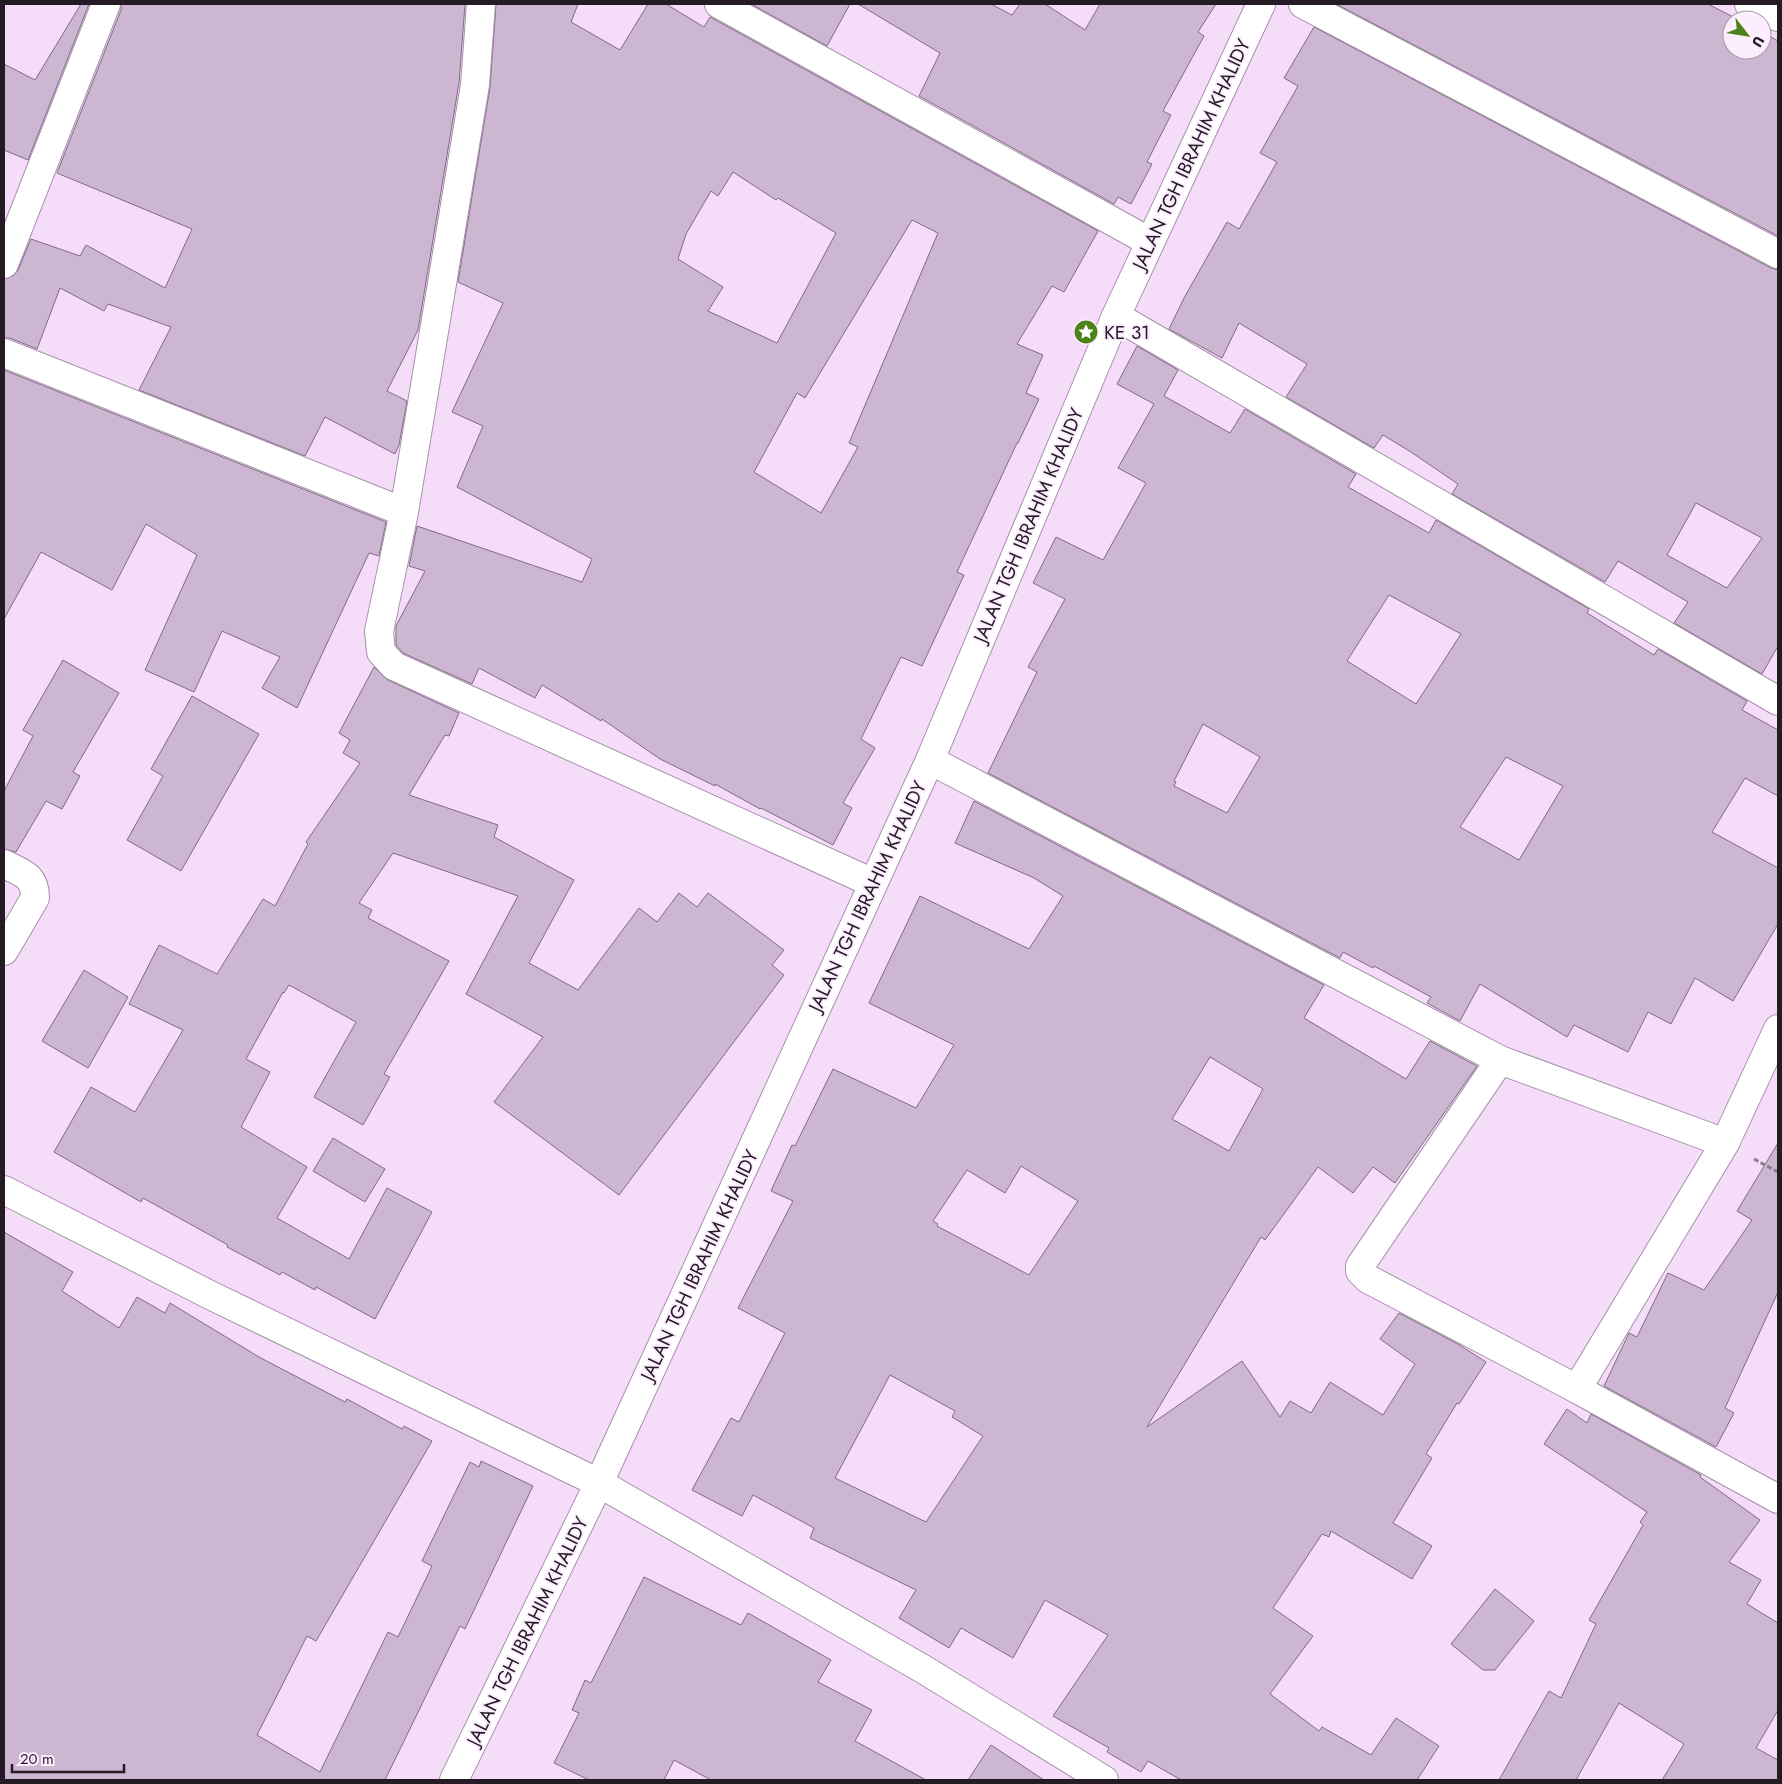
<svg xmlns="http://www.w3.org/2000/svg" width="1782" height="1784" viewBox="0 0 1782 1784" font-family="Jost,sans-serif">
<rect width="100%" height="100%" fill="#f5ddf9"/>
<g fill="#cdb6d1" stroke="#806b83" fill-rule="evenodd">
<path d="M81 4H89L28 160 4 150V64L35 80Z"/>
<path d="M121 4H465L459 83 418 330 387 391 407 401 399 445 395 454 325 417 305 456 139 390 171 327 108 304 104 311 60 288 37 349 10 338H4V279L13 276 18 270 31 239 80 256 86 245 165 288 192 229 57 173 121 10Z"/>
<path d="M496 4H578L571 22 620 50 648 4H666L704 27 710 17 1098 231 1064 292 1052 286 1017 344 1043 355 1026 393 1039 399 1018 443H1017L957 572 964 575 922 666 901 657 861 739 875 748 843 803 852 808 833 845 761 808 760 809 715 784V786L660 759 602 719 601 721 542 685 535 698 479 668 472 684 403 653 396 645V626L425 571 409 566 417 526 582 582 592 559 457 487 483 426 452 412 503 303 458 282 490 87ZM733 172 776 200 778 198 836 233 777 343 708 311 723 287 678 259 686 234 711 191 718 196ZM912 220 938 233 849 443 858 447 821 513 754 472 797 393 805 398Z"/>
<path d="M751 4H850L827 46Z"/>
<path d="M858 4H991L1012 15 1020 4H1045L1085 30 1100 4H1216L1198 32 1204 36 1163 111 1171 115 1147 162 1152 164 1131 204 1118 197 1114 204 919 96 940 53Z"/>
<path d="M1336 4H1708L1739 20H1732V50H1762V32L1778 41V236Z"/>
<path d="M1314 27 1771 268 1778 270V646L1762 674 1674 623 1688 602 1618 561 1605 582 1452 494 1458 484 1411 452 1383 435 1374 448 1286 397 1307 364 1239 323 1222 358 1169 329 1184 298 1227 222 1239 229 1277 162 1260 153 1298 86 1284 78ZM1696 503 1762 538 1727 588 1667 555Z"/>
<path d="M1137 346 1178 370 1164 396 1230 433 1245 409 1356 474 1348 487 1429 533 1436 520 1589 609 1587 613 1654 655 1658 649 1747 701 1742 710 1778 730V796L1745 778 1712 832 1778 868V924L1733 1001 1695 978 1671 1024 1648 1012 1628 1052 1574 1025 1567 1037 1480 984 1460 1021 1427 1003 1431 997 1374 966 1373 968 1343 952 1340 958 988 773 1037 672 1028 667 1065 599 1033 583 1056 537 1103 560 1146 483 1118 468 1154 404 1117 384ZM1389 595 1461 634 1416 704 1347 661ZM1203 724 1260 757 1227 813 1174 786 1176 782 1174 781ZM1506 757 1563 786 1519 860 1460 827Z"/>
<path d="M4 370 386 522 379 556 369 553 297 708 262 688 280 657 222 631 194 692 145 670 197 555 146 524 112 590 41 552 4 619Z"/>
<path d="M63 660 119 693 73 772 80 776 62 809 46 801 16 852 4 849V791L33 736 23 730Z"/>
<path d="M374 667 388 680 459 713 449 736 445 735 409 795 498 825 494 837 574 880 529 963 578 990 639 908 657 922 679 893 697 907 708 893 784 950 772 965 784 975 619 1195 494 1102 543 1037 466 994 518 896 393 853 359 903 372 910 368 918 449 961 384 1074 390 1077 363 1125 314 1097 356 1022 289 985 284 993 283 992 246 1059 270 1072 241 1127 307 1167 277 1218 349 1259 387 1188 432 1212 375 1319 316 1287 315 1290 282 1272 280 1275 227 1247 228 1245 143 1198 141 1202 54 1152 91 1087 135 1112 183 1030 129 1004 159 945 217 974 263 899 275 906 308 844 306 842 360 763 343 753 350 740 339 733Z"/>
<path d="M192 696 259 734 181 871 127 840 163 776 151 769Z"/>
<path d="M974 801 1324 985 1304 1018 1406 1079 1430 1041 1477 1066 1395 1183 1373 1167 1353 1193 1318 1167 1265 1240 1261 1237 1147 1427 1242 1361 1280 1417 1290 1401 1311 1413 1330 1382 1383 1415 1415 1364 1380 1339 1399 1313 1458 1344 1486 1362 1459 1404 1457 1403 1426 1454 1432 1458 1393 1523 1432 1546 1412 1579 1331 1531 1329 1537 1322 1534 1273 1608 1313 1636 1270 1694 1319 1731 1322 1727 1371 1755 1396 1718 1439 1746 1417 1780H1181L1148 1761 1141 1772 1107 1752 1109 1748 1053 1716 1108 1635 1045 1600 1013 1658 961 1628 949 1648 899 1618 916 1590 810 1538 814 1528 753 1495 742 1516 692 1490 731 1418 739 1422 785 1333 738 1308 793 1201 771 1191 792 1145 795 1146 833 1069 916 1108 954 1045 869 1003 920 896 1029 949 1063 896 1034 878 955 843ZM1210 1057 1263 1089 1229 1151 1172 1119ZM1021 1166 1078 1201 1029 1275 937 1226 938 1224 933 1221 967 1170 1005 1193ZM890 1375 955 1411 952 1417 983 1436 926 1522 835 1478Z"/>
<path d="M84 970 128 997 88 1068 42 1041Z"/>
<path d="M333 1138 385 1169 365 1202 313 1171Z"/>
<path d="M1778 1143V1292L1725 1408 1734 1413 1716 1447 1604 1386 1629 1333 1637 1337 1668 1273 1704 1290 1752 1220 1737 1211Z"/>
<path d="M4 1232 73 1272 62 1291 119 1328 137 1297 165 1313 170 1303 259 1357 345 1402 347 1399 402 1429 404 1426 432 1441 316 1641 307 1636 257 1735 320 1772 388 1632 398 1637 432 1566 422 1561 470 1462 479 1467 481 1461 533 1486 465 1629 460 1626 385 1780H4Z"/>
<path d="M1567 1409 1587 1423 1591 1414 1701 1475 1700 1477 1760 1520 1729 1562 1761 1580 1747 1604 1778 1623V1710L1756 1748 1778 1760V1780H1662L1684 1744 1619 1703 1576 1780H1499L1549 1691 1561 1698 1596 1624 1589 1620 1643 1525 1640 1522 1647 1512 1544 1444Z"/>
<path d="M644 1577 741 1625 748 1613 831 1660 818 1682 872 1710 855 1741 926 1780H711L674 1760 664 1780H589L554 1763 579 1713 572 1710 585 1680 591 1683Z"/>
<path d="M1495 1589 1534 1621 1495 1670H1483L1451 1644Z"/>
<path d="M991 1745 1044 1780H968Z"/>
</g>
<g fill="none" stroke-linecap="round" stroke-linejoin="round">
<defs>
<g id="street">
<path d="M481 4 475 85 404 512 379 631 381 652 394 666 873 883"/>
<path d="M719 4 1150 242"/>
<path d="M1303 4 1778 254"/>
<path d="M1749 4 1778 17"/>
<path d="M4 264 106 4"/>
<path d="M1116 316 1778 701"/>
<path d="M4 353 404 512"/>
<path d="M930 760 1500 1060 1725 1143"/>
<path d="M4 864C22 873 35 875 35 898L4 951"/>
<path d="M1778 1029 1725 1143 1577 1389 1778 1499"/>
<path d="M1500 1060 1360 1266V1271L1368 1279 1577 1389"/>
<path d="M599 1483 923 1669 1104 1780"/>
</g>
<path id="secondary" d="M4 1190 212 1296 599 1483"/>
<path id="primary" d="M454 1780 599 1483 930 760 1116 316 1261 4"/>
</defs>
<use href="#street" stroke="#a690aa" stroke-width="30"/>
<use href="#secondary" stroke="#a690aa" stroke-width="30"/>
<use href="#primary" stroke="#a690aa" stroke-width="30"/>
<path stroke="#8b7b8d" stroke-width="3" stroke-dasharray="5 2.5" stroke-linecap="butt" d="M1754 1159 1778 1172"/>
<use href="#street" stroke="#fff" stroke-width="28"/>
<use href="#secondary" stroke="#fff" stroke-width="28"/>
<use href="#primary" stroke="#fff" stroke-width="28"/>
</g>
<defs>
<symbol id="sight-disc" viewBox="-11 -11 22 22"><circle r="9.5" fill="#4d8219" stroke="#fdeeff"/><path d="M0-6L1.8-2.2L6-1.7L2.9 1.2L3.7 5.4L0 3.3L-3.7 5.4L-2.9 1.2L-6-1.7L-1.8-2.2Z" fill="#fff"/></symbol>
</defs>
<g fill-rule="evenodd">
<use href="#sight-disc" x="1072" y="318" width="28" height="28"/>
</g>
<g text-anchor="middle" stroke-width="4" stroke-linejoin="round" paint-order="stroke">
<g font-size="19" fill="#241b25" stroke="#fdeeff">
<text transform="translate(1191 154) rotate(-65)" y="7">JALAN TGH IBRAHIM KHALIDY</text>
<text transform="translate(1028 525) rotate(-67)" y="7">JALAN TGH IBRAHIM KHALIDY</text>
<text transform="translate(867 896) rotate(-65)" y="7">JALAN TGH IBRAHIM KHALIDY</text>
<text transform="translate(699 1265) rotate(-65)" y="7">JALAN TGH IBRAHIM KHALIDY</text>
<text transform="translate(527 1631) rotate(-64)" y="7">JALAN TGH IBRAHIM KHALIDY</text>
</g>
<g font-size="19" fill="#241b25" stroke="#fdeeff" text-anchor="start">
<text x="1104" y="339">KE 31</text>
</g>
</g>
<rect width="1782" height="1784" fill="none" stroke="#241b25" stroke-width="10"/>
<g transform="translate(1747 35) rotate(121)"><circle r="24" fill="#fdeeff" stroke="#a69aa8"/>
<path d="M0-4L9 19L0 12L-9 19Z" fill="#4d8219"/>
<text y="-8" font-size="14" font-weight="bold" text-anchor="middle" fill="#241b25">U</text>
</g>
<path d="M12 1764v8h112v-8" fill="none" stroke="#241b25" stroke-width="2.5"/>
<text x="20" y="1764" font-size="15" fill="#241b25" stroke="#fdeeff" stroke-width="4" paint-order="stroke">20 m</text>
</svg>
